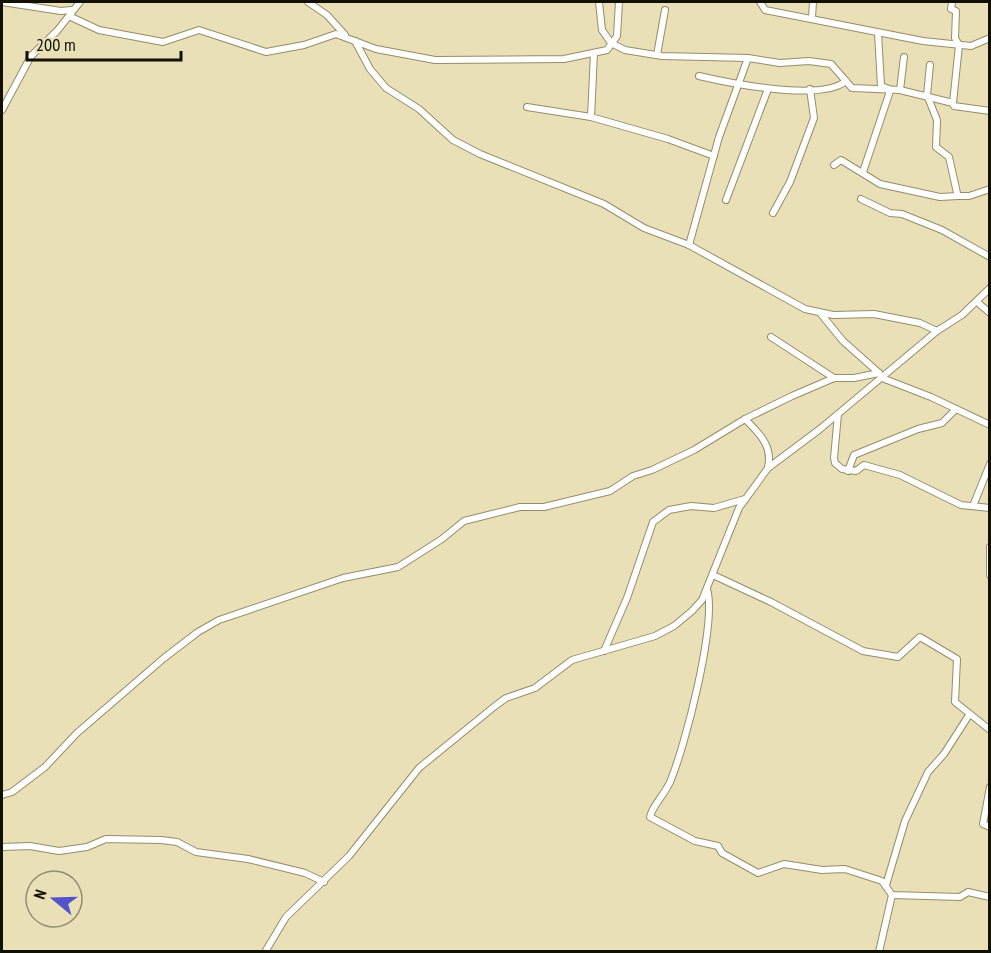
<svg xmlns="http://www.w3.org/2000/svg" width="991" height="953" viewBox="0 0 991 953" font-family="'PT Sans Narrow',sans-serif">
<rect width="100%" height="100%" fill="#e9e0b8"/>
<g fill="none" stroke-linecap="round" stroke-linejoin="round">
<defs>
<g id="minor">
<path d="M2 2 61 11 71 10V17L99 30 163 42 199 30 266 52 304 45 336 34 376 49 435 60 564 59 607 50 617 36 619 2"/>
<path d="M308 2 327 15 345 35"/>
<path d="M599 2 602 30 611 43 625 50 662 56 748 58 780 63 809 61 831 64 852 88 900 90 953 103"/>
<path d="M760 2 765 10 923 41 971 46 990 38"/>
<path d="M952 2 951 9 956 11 955 38 959 45 953 103 954 106 990 111"/>
<path d="M812 17 813 2"/>
<path d="M878 33 881 86 889 89"/>
<path d="M355 41 370 69 386 88 419 109 453 140 480 154 604 204 644 228 689 245 805 309 833 315 874 314 920 323 937 331"/>
<path d="M657 55 665 10"/>
<path d="M930 65 927 95 937 120 936 147 949 157 957 193 958 196H969L990 189"/>
<path d="M699 76C729 83 821 102 846 81"/>
<path d="M900 90 904 57"/>
<path d="M527 107 591 117 668 139 714 156"/>
<path d="M2 110 31 56 57 31 80 2"/>
<path d="M591 117 594 53"/>
<path d="M834 165 841 160 880 184 940 197 958 196"/>
<path d="M863 172 890 91"/>
<path d="M861 199 890 213 902 214 942 230 990 257"/>
<path d="M726 200 768 89"/>
<path d="M773 213 790 182 814 118 810 89"/>
<path d="M689 245 719 137 748 58"/>
<path d="M977 302 990 313"/>
<path d="M821 314 843 341 879 373"/>
<path d="M771 337 834 378"/>
<path d="M838 414 834 458 835 463 842 469 856 471 864 465 900 475 961 505 990 508"/>
<path d="M745 419C759 433 773 446 768 467"/>
<path d="M848 471 854 455 918 429 942 423 956 409"/>
<path d="M973 506 990 464"/>
<path d="M990 547V575"/>
<path d="M713 575 771 602 863 651 898 657 920 637 957 659 955 702 990 730"/>
<path d="M707 589C717 623 685 747 670 782 665 794 652 806 650 817L695 841 718 846 722 853 758 873 784 864 822 870 845 869 882 881 892 895 960 897 968 892 990 897"/>
<path d="M604 651 627 598 653 522 669 510 691 506 714 508 745 499"/>
<path d="M990 787 983 824 990 827"/>
<path d="M2 795 12 792 45 767 77 733 164 658 198 632 219 620 343 578 398 567 442 539 464 521 520 507H544L610 491 633 476 652 470 694 450 745 419 792 396 834 378H854L879 373 882 378 931 397 990 425"/>
<path d="M2 847 30 846 59 851 87 847 106 839 161 840 177 842 196 852 248 859 305 873 324 882"/>
<path d="M886 885 905 821 928 772 944 754 969 715"/>
<path d="M265 952 286 917 349 856 419 768 495 706 506 698 535 688 572 660 655 636 674 626 692 611 702 600 739 508 768 468 820 429 937 331 962 315 990 288"/>
<path d="M879 952 892 895"/>
</g>
</defs>
<use href="#minor" stroke="#958d67" stroke-width="8"/>
<use href="#minor" stroke="#fff" stroke-width="6"/>
</g>
<rect width="991" height="953" fill="none" stroke="#120f03" stroke-width="6"/>
<g transform="translate(54 899) rotate(289)"><circle r="28" fill="#e9e0b8" stroke="#938c70" stroke-width="1.5"/>
<path d="M0-4.5L10 22L0 15L-10 22Z" fill="#5354cb"/>
<text y="-9" font-size="16" font-weight="bold" text-anchor="middle" fill="#120f03">N</text>
</g>
<path d="M27 51v9h154v-9" fill="none" stroke="#120f03" stroke-width="3"/>
<text x="36" y="51" font-size="18" fill="#120f03" stroke="#e9e0b8" stroke-width="4.5" paint-order="stroke">200 m</text>
</svg>
